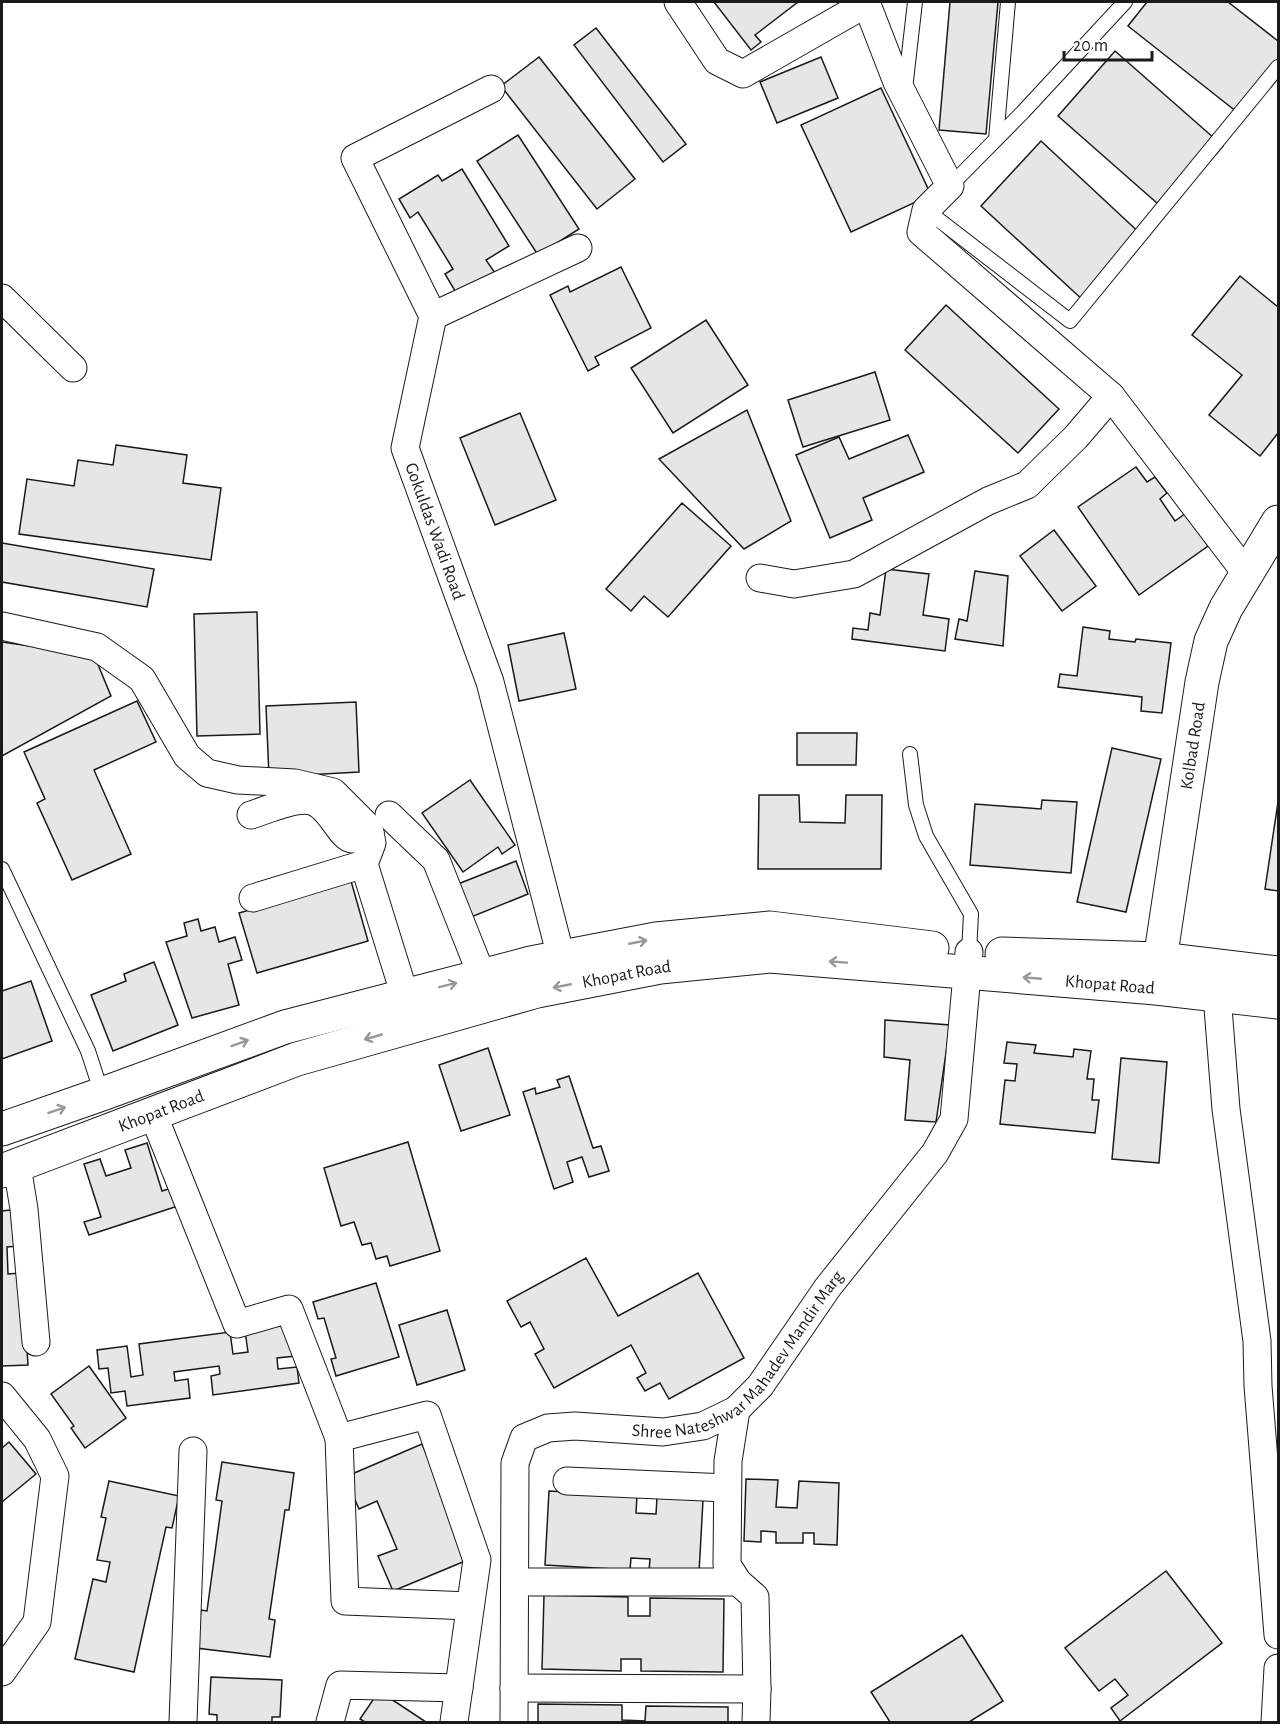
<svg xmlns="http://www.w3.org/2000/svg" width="1280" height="1724" viewBox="0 0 1280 1724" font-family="'Alegreya Sans',sans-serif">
<rect width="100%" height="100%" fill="#fff"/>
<g fill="#e6e6e6" stroke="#1a1a1a" stroke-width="1.5" fill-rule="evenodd">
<path d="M714 2H798L755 35 761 42 751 50Z"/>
<path d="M950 2H998L986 134 939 130Z"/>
<path d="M1147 2H1228L1278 41V70L1242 116 1128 26Z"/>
<path d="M596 28 686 144 663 162 574 45Z"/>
<path d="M1115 51 1223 146 1166 211 1058 116Z"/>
<path d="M539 57 635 179 597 209 501 86Z"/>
<path d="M821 57 838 98 777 123 760 82Z"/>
<path d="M881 88 931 195 851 232 801 125Z"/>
<path d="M518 135 579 229 538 255 477 161Z"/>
<path d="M1041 141 1145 238 1085 302 981 206Z"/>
<path d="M462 169 509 246 486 260 495 273 458 296 445 274 453 269 418 212 410 218 399 199 438 175 442 181Z"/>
<path d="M621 267 651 328 595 357 599 365 588 371 550 295 568 286 570 292Z"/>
<path d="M1240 276 1278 307V433L1260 456 1209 415 1242 375 1192 335Z"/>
<path d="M946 305 1059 409 1018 453 905 350Z"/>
<path d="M706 320 748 385 673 433 631 368Z"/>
<path d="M875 372 890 420 803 447 788 400Z"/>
<path d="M747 410 791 521 744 549 659 459Z"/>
<path d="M520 413 556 500 495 525 460 438Z"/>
<path d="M908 435 924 472 863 498 872 520 830 538 796 455 839 437 849 459Z"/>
<path d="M116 445 187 455 183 483 221 488 211 560 19 534 27 479 74 486 78 460 113 465Z"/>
<path d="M1136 467 1147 482 1155 477 1167 493 1160 499 1175 521 1186 513 1208 546 1139 595 1078 507Z"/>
<path d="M682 503 731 546 668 617 644 596 631 611 606 589Z"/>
<path d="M1054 530 1096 586 1062 611 1020 556Z"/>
<path d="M2 543 154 569 147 607 2 582Z"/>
<path d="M886 569 929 574 923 615 949 619 945 651 852 639 853 628 868 630 870 613 880 615Z"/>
<path d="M975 571 1008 576 1003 646 955 639 959 619 967 621Z"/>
<path d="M257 612 260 734 197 736 194 614Z"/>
<path d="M1083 627 1110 631 1109 639 1135 642 1136 639 1171 643 1162 713 1141 711 1142 697 1058 687 1060 674 1077 676Z"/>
<path d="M564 633 576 689 519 701 508 645Z"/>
<path d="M2 642 94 655 111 696 2 756Z"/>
<path d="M137 701 156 742 94 770 131 854 72 880 37 803 45 799 24 752Z"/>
<path d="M356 702 359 772 269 777 266 706Z"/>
<path d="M797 733H857L856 765H797Z"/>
<path d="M1112 748 1161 759 1126 912 1077 902Z"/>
<path d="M470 780 515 845 502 854 498 847 463 872 422 813Z"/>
<path d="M759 795H799L800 822 845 823 846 795H882L881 869H758Z"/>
<path d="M1042 800 1077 802 1071 873 970 865 975 804 1041 809Z"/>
<path d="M1278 802V891L1265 889Z"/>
<path d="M516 861 528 894 471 917 458 884Z"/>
<path d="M351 881 368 941 257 973 239 913Z"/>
<path d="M198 919 201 931 215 927 219 942 235 937 242 960 228 964 239 1005 192 1018 166 942 187 936 184 923Z"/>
<path d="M154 962 178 1025 113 1051 91 995 126 981 124 974Z"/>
<path d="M31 981 52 1041 2 1059V991Z"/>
<path d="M885 1020 950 1025 936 1122 905 1120 910 1060 884 1057Z"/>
<path d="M1007 1042 1036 1045 1034 1053 1073 1057 1074 1049 1091 1051 1087 1079H1094L1092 1100H1099L1095 1133 1000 1124 1005 1080 1015 1081 1017 1064 1004 1063Z"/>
<path d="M488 1048 510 1115 461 1131 439 1065Z"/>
<path d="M1121 1058 1167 1062 1159 1163 1112 1159Z"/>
<path d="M569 1076 593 1148 601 1146 609 1171 589 1177 582 1157 567 1162 573 1182 554 1189 523 1092 535 1088 536 1094 560 1087 557 1080Z"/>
<path d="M408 1142 440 1251 390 1266 387 1256 376 1259 371 1243 362 1245 354 1222 341 1226 324 1168Z"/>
<path d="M147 1143 162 1191 178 1186 184 1204 89 1235 84 1222 101 1217 84 1164 100 1159 106 1176 131 1168 125 1150Z"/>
<path d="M18 1209 28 1365 2 1366V1211ZM19 1246 21 1273 8 1274 7 1247Z"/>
<path d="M586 1258 618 1316 698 1273 744 1358 669 1399 660 1383 645 1391 637 1378 646 1373 631 1345 554 1388 535 1354 544 1349 530 1322 521 1327 507 1301Z"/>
<path d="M376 1283 399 1357 336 1376 331 1359 336 1358 324 1318 318 1319 313 1302Z"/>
<path d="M447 1310 465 1370 417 1385 399 1325Z"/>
<path d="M292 1324 296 1356 277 1358 278 1369 297 1367 299 1383 213 1395 211 1376 220 1374 219 1366 174 1372 175 1381 188 1379 190 1398 127 1406 125 1391 111 1393 108 1368 99 1369 97 1350 127 1346 131 1377 143 1375 139 1344 230 1332 233 1354 248 1352 245 1331Z"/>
<path d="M89 1366 126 1418 85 1448 71 1428 74 1426 51 1394Z"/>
<path d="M9 1442 36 1474 2 1502V1448Z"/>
<path d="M422 1444 470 1559 393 1591 378 1556 397 1549 377 1501 359 1509 345 1477Z"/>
<path d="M222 1462 294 1473 289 1510H285L269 1619 275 1620 270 1657 196 1648 201 1610 207 1611 222 1501 216 1500Z"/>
<path d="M746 1479 778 1480 776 1507 797 1508 799 1481 839 1483 837 1545 814 1544V1533H803V1543H776V1532L761 1531V1542L744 1541Z"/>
<path d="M109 1481 179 1496 172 1528 166 1527 134 1672 75 1659 93 1579 106 1582 110 1562 97 1560 106 1518 101 1517Z"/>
<path d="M549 1491 637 1496 636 1513 656 1514 657 1497 703 1500 699 1573 649 1571 650 1559 631 1558 630 1570 545 1565Z"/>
<path d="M1166 1571 1222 1643 1120 1721 1111 1708 1128 1695 1115 1679 1099 1691 1065 1648Z"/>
<path d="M544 1595 628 1597V1616H650V1598L724 1599 723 1672 641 1671V1659H621V1671L542 1669Z"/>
<path d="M962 1635 1003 1701 969 1722H890L871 1692Z"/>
<path d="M211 1677 282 1680 280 1717H272V1722H217V1715L209 1714Z"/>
<path d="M379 1691 426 1722H365L360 1719Z"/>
<path d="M538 1704 622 1705V1720L645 1721 646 1706 728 1707V1722H538Z"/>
</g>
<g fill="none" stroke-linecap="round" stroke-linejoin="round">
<defs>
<g id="lane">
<path d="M905 89 915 2"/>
<path d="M996 139 1008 2"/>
<path d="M950 186 1023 112 1125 2"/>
<path d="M926 210 1070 321 1278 67"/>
<path d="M910 754 916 805 926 836 971 914 969 952"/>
<path d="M2 869 88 1051 102 1094"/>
</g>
<g id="street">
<path d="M678 2 717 61 743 74 867 3"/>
<path d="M866 2 897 82 950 186 926 210 921 232 1111 396 1246 573"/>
<path id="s1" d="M491 89 355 158 433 316 405 448 490 682 561 957"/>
<path d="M2 298 73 368"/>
<path d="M433 316 578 248"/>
<path d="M760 578 794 584 854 574 988 501 1027 485 1076 437 1111 396"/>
<path d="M2 626 97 647 142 679 187 756 207 773 238 780 295 783 333 792 366 825 370 833 372 843 364 864 405 996"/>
<path d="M251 815C267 810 295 797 311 801 330 805 340 838 352 839 357 839 365 835 370 833"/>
<path d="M389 815 436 860 482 976"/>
<path d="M253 898 364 864"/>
<path d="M1217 995 1226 1109 1257 1341 1258 1386 1278 1635"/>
<path d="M153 1114 237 1324 289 1309 339 1438 427 1415 477 1560 454 1722"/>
<path d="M17 1166 24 1209 36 1342"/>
<path d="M2 1396 37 1439 55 1476 37 1622 2 1672"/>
<path d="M736 1410 728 1461 727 1565 738 1582 755 1597 757 1689 756 1722"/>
<path d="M339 1438 345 1601 470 1606"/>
<path d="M567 1481 727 1488"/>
<path d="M515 1582H738"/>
<path d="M514 1688 757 1689"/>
<path d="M183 1722 193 1451"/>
<path d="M330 1722 340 1685 459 1688"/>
<path id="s2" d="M514 1722 515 1463 524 1438 548 1428 575 1426 663 1432 703 1426 736 1410 760 1386 828 1287 935 1153 954 1119 969 952"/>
<path d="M1275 1722 1278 1668"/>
</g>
<g id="secondary">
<path d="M1002 954 1160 959 1278 973"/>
<path id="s3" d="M1157 980 1202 682 1211 641 1226 608 1278 522"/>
<path d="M2 1129 102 1094 285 1027 531 963 656 939 770 928 932 948"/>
<path id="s4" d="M2 1171 297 1059 537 991 660 967 770 956 1156 988 1278 1002"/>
</g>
</defs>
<use href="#lane" stroke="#1a1a1a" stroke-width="16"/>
<use href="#street" stroke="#1a1a1a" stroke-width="29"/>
<use href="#secondary" stroke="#1a1a1a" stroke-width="35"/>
<use href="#lane" stroke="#fff" stroke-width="14"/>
<use href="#street" stroke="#fff" stroke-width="27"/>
<use href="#secondary" stroke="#fff" stroke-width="33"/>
</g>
<defs><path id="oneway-shaft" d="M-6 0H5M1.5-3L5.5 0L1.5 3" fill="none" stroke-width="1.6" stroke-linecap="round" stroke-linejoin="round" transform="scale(1.5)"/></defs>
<g stroke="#989898">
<use href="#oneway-shaft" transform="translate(638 942) rotate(-11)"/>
<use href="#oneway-shaft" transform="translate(838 962) rotate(-176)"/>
<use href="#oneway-shaft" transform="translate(1032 978) rotate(-175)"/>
<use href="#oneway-shaft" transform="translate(448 985) rotate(-14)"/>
<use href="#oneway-shaft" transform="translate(562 986) rotate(169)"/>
<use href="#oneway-shaft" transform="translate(373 1037) rotate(164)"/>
<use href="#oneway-shaft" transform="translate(240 1043) rotate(-20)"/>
<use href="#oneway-shaft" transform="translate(57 1110) rotate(-19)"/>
</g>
<g text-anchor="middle" stroke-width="4.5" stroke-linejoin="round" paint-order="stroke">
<g font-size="18" fill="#1a1a1a" stroke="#fff">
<text dy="6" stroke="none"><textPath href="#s1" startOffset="552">Gokuldas Wadi Road</textPath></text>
<text dy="6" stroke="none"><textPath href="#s3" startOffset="237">Kolbad Road</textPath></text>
<text dy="6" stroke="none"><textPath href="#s4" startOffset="656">Khopat Road</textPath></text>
<text dy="6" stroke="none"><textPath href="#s4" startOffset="1142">Khopat Road</textPath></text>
<text dy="6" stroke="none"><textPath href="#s4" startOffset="170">Khopat Road</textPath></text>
<text dy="6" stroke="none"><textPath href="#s2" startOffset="536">Shree Nateshwar Mahadev Mandir Marg</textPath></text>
</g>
</g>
<rect width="1280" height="1724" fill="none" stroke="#1a1a1a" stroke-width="6"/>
<path d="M1064 51v9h88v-9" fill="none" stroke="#1a1a1a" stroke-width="3"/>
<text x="1073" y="51" font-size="18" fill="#1a1a1a" stroke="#ffffff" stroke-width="4.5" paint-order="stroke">20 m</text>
</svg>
